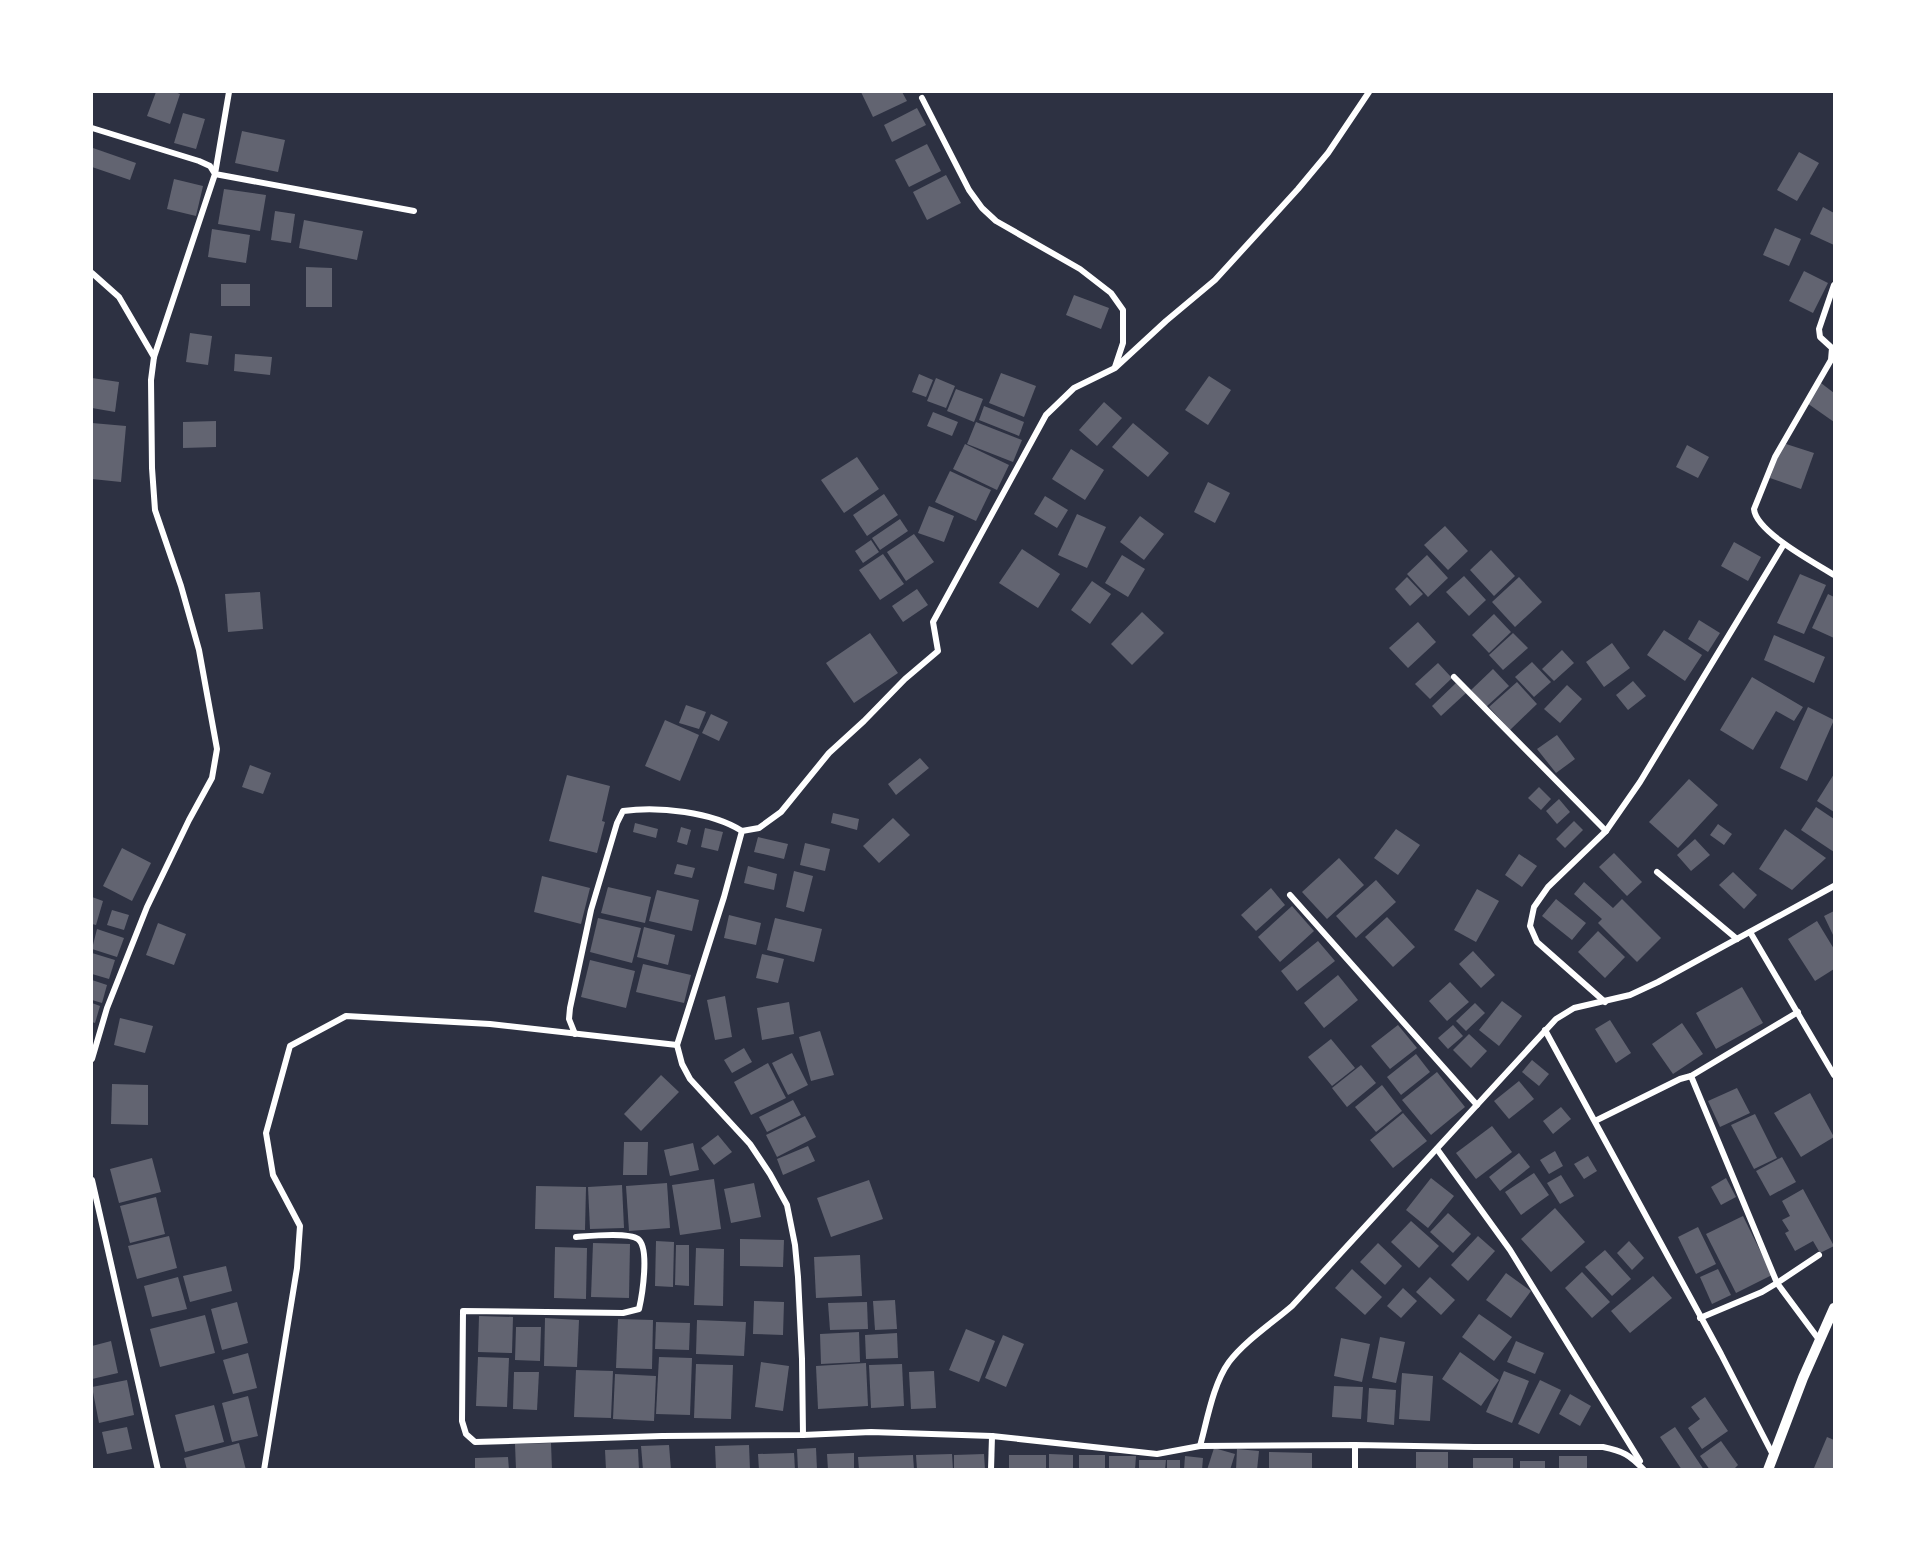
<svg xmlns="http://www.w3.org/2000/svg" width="1926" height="1561" viewBox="0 0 1926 1561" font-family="'Exo 2',sans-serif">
<rect width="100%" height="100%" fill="#2d3142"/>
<g fill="#626471">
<path d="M156 92H175L180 94 170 124 147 116Z"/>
<path d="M861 92H902L907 101 873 117Z"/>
<path d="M917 108 926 125 892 142 884 125Z"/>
<path d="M183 113 205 119 196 149 174 143Z"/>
<path d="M242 131 285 140 278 172 235 163Z"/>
<path d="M927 144 941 171 909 187 895 160Z"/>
<path d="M93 148 136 163 130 180 92 167Z"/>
<path d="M1799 152 1819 163 1797 201 1777 190Z"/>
<path d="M946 175 961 203 927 220 913 192Z"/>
<path d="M174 179 203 186 196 216 167 209Z"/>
<path d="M224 189 266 195 260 231 218 224Z"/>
<path d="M1823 207 1834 213V245L1810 234Z"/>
<path d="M275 211 295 214 291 243 271 240Z"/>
<path d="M304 220 363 231 357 260 299 248Z"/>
<path d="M1775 228 1801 239 1789 266 1763 255Z"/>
<path d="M212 229 250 235 246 263 208 257Z"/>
<path d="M306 267 332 268V307H306Z"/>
<path d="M1804 271 1828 283 1813 313 1789 301Z"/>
<rect x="221" y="284" width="29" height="22"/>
<path d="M1074 295 1109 308 1101 329 1066 315Z"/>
<path d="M190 333 212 336 208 365 186 362Z"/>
<path d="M235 354 272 357 270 375 234 371Z"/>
<path d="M1001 373 1036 386 1024 417 989 403Z"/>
<path d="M919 374 933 380 926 397 912 392Z"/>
<path d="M1209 376 1231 390 1208 425 1185 410Z"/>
<path d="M92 378 119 382 115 412 92 408Z"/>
<path d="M936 378 955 386 946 408 927 401Z"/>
<path d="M1821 383 1834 393V422L1807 403Z"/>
<path d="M956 389 983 399 974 422 947 411Z"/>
<path d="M1104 402 1122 418 1097 446 1079 430Z"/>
<path d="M984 406 1024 422 1019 436 979 420Z"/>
<path d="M933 412 958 422 952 436 927 426Z"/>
<path d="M216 421V447L183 448V422Z"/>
<path d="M976 422 1022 440 1013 462 967 444Z"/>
<path d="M92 423 126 426 121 482 92 479Z"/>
<path d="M1133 423 1169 453 1148 477 1112 447Z"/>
<path d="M1783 443 1814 453 1801 489 1770 478Z"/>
<path d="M965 444 1009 465 997 490 953 469Z"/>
<path d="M1687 445 1709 457 1698 478 1676 467Z"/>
<path d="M1071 449 1104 470 1085 500 1052 479Z"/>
<path d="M857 457 879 489 844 513 821 480Z"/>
<path d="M950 471 991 490 976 521 935 502Z"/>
<path d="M1208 482 1230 493 1215 523 1194 512Z"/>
<path d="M884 494 898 515 867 536 853 515Z"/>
<path d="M1045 496 1068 510 1057 528 1034 514Z"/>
<path d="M929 506 954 516 944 542 918 533Z"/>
<path d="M1077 514 1106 527 1087 568 1058 555Z"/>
<path d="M1140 516 1164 534 1144 560 1120 542Z"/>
<path d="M900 519 908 531 880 550 872 538Z"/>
<path d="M1445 526 1468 551 1448 570 1424 545Z"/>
<path d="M914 534 934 562 906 581 887 552Z"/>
<path d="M871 540 879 552 863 563 855 551Z"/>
<path d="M1734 542 1761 557 1748 581 1721 566Z"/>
<path d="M1022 549 1060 574 1038 608 999 583Z"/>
<path d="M1491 550 1515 576 1494 596 1470 570Z"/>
<path d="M883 554 904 584 880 600 859 570Z"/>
<path d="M1122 555 1145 569 1128 597 1105 583Z"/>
<path d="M1427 555 1448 578 1428 597 1407 574Z"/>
<path d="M1800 574 1826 585 1804 634 1777 623Z"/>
<path d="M1464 576 1486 600 1469 616 1446 592Z"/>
<path d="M1407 577 1423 594 1410 606 1395 589Z"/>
<path d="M1519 577 1542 602 1515 627 1492 602Z"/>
<path d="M1092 581 1111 594 1090 624 1071 610Z"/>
<path d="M917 589 928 605 903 622 892 606Z"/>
<path d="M260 592 263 629 228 632 225 594Z"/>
<path d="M1828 594 1834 597V638L1812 628Z"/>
<path d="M1142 612 1164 633 1132 665 1111 644Z"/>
<path d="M1494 614 1511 632 1489 653 1472 635Z"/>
<path d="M1699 620 1720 633 1708 652 1688 639Z"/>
<path d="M1418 622 1436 642 1408 668 1389 648Z"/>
<path d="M1664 630 1702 655 1685 681 1647 655Z"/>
<path d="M870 633 898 673 854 703 826 663Z"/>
<path d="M1513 633 1528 648 1503 670 1489 655Z"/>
<path d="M1774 635 1825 657 1814 683 1764 660Z"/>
<path d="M1612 643 1630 668 1604 687 1586 662Z"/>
<path d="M1562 650 1574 663 1554 681 1542 669Z"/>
<path d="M1532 662 1551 682 1534 697 1515 677Z"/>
<path d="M1438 663 1452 678 1430 699 1415 684Z"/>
<path d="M1493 669 1509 686 1486 707 1471 690Z"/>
<path d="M1752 677 1803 707 1794 721 1776 711 1753 750 1720 730Z"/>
<path d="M1633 681 1646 696 1628 710 1616 695Z"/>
<path d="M1517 682 1537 704 1510 730 1489 707Z"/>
<path d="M1456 683 1466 693 1441 716 1432 706Z"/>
<path d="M1567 685 1582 699 1560 723 1544 709Z"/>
<path d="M686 705 706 712 699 729 679 723Z"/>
<path d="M1808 707 1834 720 1807 781 1780 768Z"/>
<path d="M711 714 728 722 719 741 702 733Z"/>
<path d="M665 720 699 735 680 781 645 766Z"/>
<path d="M1557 735 1575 759 1556 773 1537 749Z"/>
<path d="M920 758 929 768 896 795 888 784Z"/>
<path d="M250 765 271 773 263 794 242 787Z"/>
<path d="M1834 774V812L1817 801Z"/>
<path d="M567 775 610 786 602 821 605 822 597 853 549 841Z"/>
<path d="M1689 779 1718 805 1678 848 1649 822Z"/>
<path d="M1539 787 1551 799 1541 810 1528 798Z"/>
<path d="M1559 799 1570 812 1557 824 1546 811Z"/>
<path d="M1816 807 1834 819V852L1801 830Z"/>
<path d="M833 813 859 819 857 830 831 823Z"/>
<path d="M893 818 910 835 879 863 863 846Z"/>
<path d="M1574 821 1583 830 1565 848 1556 839Z"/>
<path d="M635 823 658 829 656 838 633 832Z"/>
<path d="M1718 824 1732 834 1724 845 1710 835Z"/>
<path d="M681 827 691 830 687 845 677 842Z"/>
<path d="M705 828 723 832 718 851 701 847Z"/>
<path d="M1396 829 1420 845 1398 875 1374 858Z"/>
<path d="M1785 829 1826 858 1792 890 1759 869Z"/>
<path d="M758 837 788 844 784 859 754 852Z"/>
<path d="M1695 839 1710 855 1691 871 1677 855Z"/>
<path d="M805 843 830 849 825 871 800 865Z"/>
<path d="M122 848 151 863 132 901 103 886Z"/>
<path d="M1614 853 1642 882 1627 896 1599 867Z"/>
<path d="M1519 854 1537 866 1522 887 1505 875Z"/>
<path d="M1339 858 1364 885 1327 919 1302 892Z"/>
<path d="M677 864 695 868 692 878 674 874Z"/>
<path d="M748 866 777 874 774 890 744 883Z"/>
<path d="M794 871 813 876 804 912 786 907Z"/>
<path d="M1733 872 1757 895 1744 909 1719 885Z"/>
<path d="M542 876 590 888 581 924 534 912Z"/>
<path d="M1376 880 1396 902 1356 938 1336 916Z"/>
<path d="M1584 882 1613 908 1622 899 1661 938 1637 962 1598 923 1602 919 1574 894Z"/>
<path d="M608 887 651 897 645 923 601 913Z"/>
<path d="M1271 888 1285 905 1256 931 1241 915Z"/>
<path d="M1477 889 1499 901 1476 942 1454 930Z"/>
<path d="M657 890 699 900 692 931 649 921Z"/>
<path d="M92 897 103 901 96 925 92 924Z"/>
<path d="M1556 899 1586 923 1572 940 1542 916Z"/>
<path d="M1292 906 1314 931 1280 962 1258 937Z"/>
<path d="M112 910 129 915 124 930 107 925Z"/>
<path d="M1834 911V937L1824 916Z"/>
<path d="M729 915 761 923 756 945 724 938Z"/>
<path d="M1387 917 1415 947 1393 967 1365 937Z"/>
<path d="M598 918 641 928 632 963 590 952Z"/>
<path d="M775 918 822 929 814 962 767 950Z"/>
<path d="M1817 921 1834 949V969L1815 981 1788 939Z"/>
<path d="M158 923 186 934 174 965 146 955Z"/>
<path d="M644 927 675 935 668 965 637 957Z"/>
<path d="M97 929 124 938 117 957 92 949Z"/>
<path d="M1598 931 1625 957 1605 978 1578 952Z"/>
<path d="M1318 941 1335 961 1297 991 1281 971Z"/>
<path d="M1473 951 1495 975 1481 988 1459 964Z"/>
<path d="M92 953 115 960 109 979 92 974Z"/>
<path d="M762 954 784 959 778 983 756 978Z"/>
<path d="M590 960 635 971 626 1008 581 997Z"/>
<path d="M643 964 691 975 684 1003 636 992Z"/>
<path d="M1338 975 1358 1000 1324 1028 1304 1003Z"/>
<path d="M92 980 107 985 102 1003 92 1000Z"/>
<path d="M1450 982 1469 1002 1447 1021 1429 1001Z"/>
<path d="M1742 987 1763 1023 1716 1049 1696 1013Z"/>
<path d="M725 996 732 1037 715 1040 707 1000Z"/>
<path d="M1502 1001 1522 1016 1499 1046 1479 1030Z"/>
<path d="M789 1002 794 1034 762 1040 757 1008Z"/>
<path d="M92 1003 100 1006 95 1023 92 1022Z"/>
<path d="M1475 1003 1485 1013 1466 1031 1456 1021Z"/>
<path d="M120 1018 153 1026 145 1053 114 1045Z"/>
<path d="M1610 1020 1631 1053 1616 1063 1595 1029Z"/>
<path d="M1682 1023 1703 1054 1673 1074 1652 1044Z"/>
<path d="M1398 1025 1417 1048 1390 1069 1371 1046Z"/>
<path d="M1453 1025 1463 1036 1448 1049 1438 1038Z"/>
<path d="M820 1031 834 1075 811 1081 799 1037Z"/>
<path d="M1469 1034 1487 1051 1471 1068 1453 1050Z"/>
<path d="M1331 1039 1355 1068 1332 1086 1308 1057Z"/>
<path d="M744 1048 752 1062 732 1073 724 1060Z"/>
<path d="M792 1053 808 1085 788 1095 772 1063Z"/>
<path d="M1416 1054 1430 1072 1401 1095 1387 1077Z"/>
<path d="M1532 1060 1549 1074 1539 1086 1522 1072Z"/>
<path d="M768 1063 786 1098 751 1115 734 1082Z"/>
<path d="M1361 1065 1376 1083 1347 1107 1332 1088Z"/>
<path d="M1437 1072 1465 1107 1431 1135 1402 1100Z"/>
<path d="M661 1075 679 1092 641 1131 624 1114Z"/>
<path d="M1519 1081 1534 1099 1509 1119 1494 1101Z"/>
<path d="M112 1084 148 1085V1125L111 1124Z"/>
<path d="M1382 1085 1402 1111 1376 1132 1355 1107Z"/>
<path d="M1737 1088 1750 1113 1720 1127 1708 1101Z"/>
<path d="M1810 1093 1834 1137 1801 1157 1774 1113Z"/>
<path d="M793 1100 801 1115 767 1132 759 1117Z"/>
<path d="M1561 1107 1571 1119 1553 1134 1543 1121Z"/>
<path d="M1403 1113 1427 1141 1393 1168 1370 1140Z"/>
<path d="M1755 1114 1777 1158 1754 1169 1731 1125Z"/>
<path d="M805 1116 816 1137 777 1157 766 1135Z"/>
<path d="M1492 1126 1512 1152 1476 1179 1456 1153Z"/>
<path d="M718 1135 732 1152 714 1165 701 1148Z"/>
<path d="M624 1142H648L647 1175H623Z"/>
<path d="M693 1143 699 1170 670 1176 664 1150Z"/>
<path d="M808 1146 815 1161 783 1175 777 1159Z"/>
<path d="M1555 1151 1563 1166 1549 1174 1540 1160Z"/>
<path d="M1519 1153 1530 1167 1500 1191 1489 1177Z"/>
<path d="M1588 1156 1597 1171 1584 1179 1574 1164Z"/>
<path d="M1782 1157 1796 1182 1770 1196 1756 1171Z"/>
<path d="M152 1158 161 1192 119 1203 110 1169Z"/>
<path d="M1534 1173 1549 1195 1521 1215 1505 1192Z"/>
<path d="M1561 1175 1574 1196 1560 1204 1547 1183Z"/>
<path d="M1431 1178 1454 1196 1428 1228 1406 1210Z"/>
<path d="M1726 1178 1736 1197 1721 1205 1711 1187Z"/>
<path d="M714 1179 721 1229 680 1235 672 1185Z"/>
<path d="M869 1180 883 1219 831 1237 817 1198Z"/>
<path d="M667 1183 670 1228 629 1231 626 1186Z"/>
<path d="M754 1183 761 1217 731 1223 724 1189Z"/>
<path d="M622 1185 624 1228 590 1229 588 1187Z"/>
<path d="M536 1186 586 1187 585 1230 535 1229Z"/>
<path d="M1803 1189 1834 1246 1820 1253 1813 1241 1795 1251 1785 1233 1789 1231 1782 1220 1790 1216 1782 1201Z"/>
<path d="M156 1197 165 1234 130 1243 120 1206Z"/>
<path d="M1555 1208 1585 1242 1551 1272 1521 1239Z"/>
<path d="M1448 1213 1471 1234 1453 1253 1430 1232Z"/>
<path d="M1743 1216 1772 1275 1736 1293 1706 1234Z"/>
<path d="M1411 1221 1439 1246 1419 1268 1391 1242Z"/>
<path d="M1698 1227 1716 1264 1696 1274 1678 1237Z"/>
<path d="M169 1236 177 1268 137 1279 128 1246Z"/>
<path d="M1478 1236 1495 1251 1468 1281 1451 1265Z"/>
<path d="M740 1239 784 1240 783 1267 740 1266Z"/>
<path d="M656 1241 674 1242 673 1287 655 1286Z"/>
<path d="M1629 1241 1644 1258 1632 1270 1617 1253Z"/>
<path d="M593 1243 630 1244 629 1298 591 1297Z"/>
<path d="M1378 1243 1402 1266 1385 1285 1360 1262Z"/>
<path d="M676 1245H689V1286L675 1285Z"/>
<path d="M555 1247 587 1248 586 1299 554 1298Z"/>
<path d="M696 1248 724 1249 723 1306 694 1305Z"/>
<path d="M1605 1250 1631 1279 1612 1296 1585 1267Z"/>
<path d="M860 1255 862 1296 816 1298 814 1257Z"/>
<path d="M226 1266 232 1291 190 1302 183 1276Z"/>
<path d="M1352 1269 1382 1297 1365 1315 1335 1288Z"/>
<path d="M1718 1269 1731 1295 1712 1304 1700 1277Z"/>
<path d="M1582 1272 1610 1302 1592 1318 1565 1288Z"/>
<path d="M1506 1273 1531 1291 1511 1318 1486 1300Z"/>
<path d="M1653 1276 1672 1298 1630 1333 1611 1311Z"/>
<path d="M178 1277 187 1309 152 1317 144 1286Z"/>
<path d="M1430 1277 1455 1300 1441 1315 1416 1292Z"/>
<path d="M1403 1288 1417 1301 1401 1318 1387 1306Z"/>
<path d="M895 1300 897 1329 875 1330 873 1301Z"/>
<path d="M754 1301 784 1302 783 1335 753 1334Z"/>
<path d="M237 1302 248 1343 222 1350 211 1309Z"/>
<path d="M867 1302 868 1329 830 1330 828 1303Z"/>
<path d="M1479 1314 1512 1337 1494 1361 1462 1337Z"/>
<path d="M205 1315 215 1353 160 1367 150 1329Z"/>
<path d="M479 1316 513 1317 512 1353 478 1352Z"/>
<path d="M545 1318 579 1320 577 1367 544 1366Z"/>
<path d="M618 1319 653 1320 652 1369 616 1368Z"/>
<path d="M697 1320 746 1322 744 1356 696 1354Z"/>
<path d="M656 1322 690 1323 689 1350 655 1349Z"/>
<path d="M516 1327H541L540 1361 515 1360Z"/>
<path d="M966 1329 995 1341 979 1382 949 1370Z"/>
<path d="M859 1332 860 1362 821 1364 820 1334Z"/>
<path d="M897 1333 898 1358 866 1359 865 1335Z"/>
<path d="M1003 1335 1024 1344 1006 1387 985 1378Z"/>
<path d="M1380 1337 1405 1342 1396 1383 1372 1378Z"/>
<path d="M1341 1338 1370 1344 1362 1382 1334 1376Z"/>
<path d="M111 1341 118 1373 92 1379V1346Z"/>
<path d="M1516 1341 1544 1353 1535 1374 1507 1362Z"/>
<path d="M1460 1352 1499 1380 1481 1406 1442 1379Z"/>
<path d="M248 1353 257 1388 233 1394 223 1360Z"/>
<path d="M478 1357 509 1358 507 1407 476 1406Z"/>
<path d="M659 1357 692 1358 690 1415 656 1414Z"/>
<path d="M761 1362 789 1366 783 1411 755 1407Z"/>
<path d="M866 1363 868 1406 818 1409 816 1366Z"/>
<path d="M696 1364 733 1365 731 1419 694 1418Z"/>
<path d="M902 1364 904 1406 871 1408 869 1365Z"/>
<path d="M576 1370 613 1371 611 1418 574 1417Z"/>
<path d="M934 1371 936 1408 911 1409 909 1372Z"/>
<path d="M1504 1371 1529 1381 1512 1423 1486 1412Z"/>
<path d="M514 1372H539L537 1410 513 1409Z"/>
<path d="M1402 1373 1433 1376 1430 1421 1399 1419Z"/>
<path d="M615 1374 656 1376 654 1421 613 1419Z"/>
<path d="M127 1380 134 1415 99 1423 92 1387Z"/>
<path d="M1540 1380 1561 1390 1539 1434 1518 1424Z"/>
<path d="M1334 1386 1363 1387 1361 1419 1332 1417Z"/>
<path d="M1369 1388 1396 1390 1394 1425 1367 1422Z"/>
<path d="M1570 1394 1591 1406 1580 1426 1559 1414Z"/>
<path d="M248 1396 258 1436 232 1442 222 1403Z"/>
<path d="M1705 1397 1728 1431 1702 1449 1688 1428 1700 1419 1691 1407Z"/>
<path d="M214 1405 224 1442 185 1452 175 1415Z"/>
<path d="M127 1427 132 1449 107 1454 102 1432Z"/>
<path d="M1675 1427 1704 1470H1682L1660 1437Z"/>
<path d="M1827 1437 1834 1440V1470H1817L1814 1468Z"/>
<path d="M1721 1441 1738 1465 1733 1470H1710L1700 1456Z"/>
<path d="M239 1443 246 1470H187L184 1458Z"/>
<path d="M551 1443 552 1470H516L515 1444Z"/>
<path d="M669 1445 671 1470H643L641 1446Z"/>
<path d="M749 1445 750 1470H716L715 1446Z"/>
<path d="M816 1448 817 1470H798L797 1449Z"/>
<path d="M1214 1448 1235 1454 1230 1470H1207Z"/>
<path d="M638 1449 639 1470H606L605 1450Z"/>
<path d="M1237 1449 1259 1451 1257 1470H1236Z"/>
<path d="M1269 1452 1312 1453V1468H1269Z"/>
<rect x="1416" y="1452" width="32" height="18"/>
<path d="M794 1453 795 1470H759L758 1454Z"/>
<path d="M854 1453V1470H828L827 1454Z"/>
<path d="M952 1454 953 1470H917L916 1455Z"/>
<path d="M984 1454 985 1470H954V1455Z"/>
<path d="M1049 1454 1073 1455V1470H1049Z"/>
<path d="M913 1455 914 1470H859L858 1457Z"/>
<rect x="1009" y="1455" width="37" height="15"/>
<rect x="1079" y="1455" width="26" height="15"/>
<path d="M1109 1456H1136L1135 1470H1109Z"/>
<path d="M1185 1456 1203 1458 1202 1470H1184Z"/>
<rect x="1559" y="1456" width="28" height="14"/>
<path d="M508 1457 509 1470H475V1458Z"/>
<rect x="1473" y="1458" width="40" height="12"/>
<path d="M1139 1460H1166L1165 1470H1139Z"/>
<rect x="1167" y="1460" width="13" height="10"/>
<rect x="1520" y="1461" width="25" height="9"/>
</g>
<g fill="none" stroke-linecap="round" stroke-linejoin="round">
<g stroke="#fff" stroke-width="6">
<path d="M229 92 215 174 414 211"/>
<path d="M922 98 969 190 982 208 996 221 1080 269 1111 293 1123 310V343L1115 367"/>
<path d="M92 128 199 161 210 166 215 174 154 357 151 380 152 468 155 510 181 586 199 650 217 749 212 778 189 820 147 907 107 1008 92 1059"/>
<path d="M92 273 119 297 154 357"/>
<path d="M1834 285 1819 329 1820 337 1832 348 1831 360 1775 457 1754 509C1756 532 1815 563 1834 575"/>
<path d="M1454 677 1606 831"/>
<path d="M1657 872 1737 939"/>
<path d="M1290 895 1477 1105"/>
<path d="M1750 932 1834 1075"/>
<path d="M1605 1002 1537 942 1530 926 1534 907 1548 887 1606 831 1640 782 1784 544"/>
<path d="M1545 1030 1721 1354 1773 1455"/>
<path d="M575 1034 569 1019 570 1008 591 910 617 823 623 811C659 806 712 812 742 831"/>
<path d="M677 1045 682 1064 690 1079 750 1144 770 1174 787 1205 795 1245 798 1277 802 1359 803 1435"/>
<path d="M1691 1076 1777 1283 1762 1292 1700 1318"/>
<path d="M1595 1121 1680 1079 1691 1076 1798 1012"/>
<path d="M1437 1149 1510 1250 1640 1461"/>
<path d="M92 1180 158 1470"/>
<path d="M576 1237C590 1236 628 1232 638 1239 650 1248 642 1296 639 1309L623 1313 463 1311 462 1421 466 1434 475 1442 662 1436 803 1435 871 1432 992 1436 1157 1454 1200 1446 1355 1445 1474 1447H1603C1623 1451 1630 1455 1644 1470"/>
<path d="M1819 1255 1777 1283 1820 1341"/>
<path d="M1355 1445V1470"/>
<path d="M1200 1446C1207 1421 1213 1384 1229 1362 1245 1341 1271 1324 1292 1306L1556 1019 1574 1008 1630 995 1658 982 1834 886"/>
<path d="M264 1470 297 1268 300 1226 273 1175 266 1133 290 1046 346 1016 490 1024 677 1045 724 897 742 831 759 828 781 812 829 753 864 721 905 679 938 651 933 622 1046 415 1074 388 1115 368 1166 321 1215 280 1298 189 1328 153 1369 92"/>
<path d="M991 1470 992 1436"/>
</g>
<path stroke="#fff" stroke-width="10" d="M1768 1470 1803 1378 1834 1308"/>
</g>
<rect width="1926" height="1561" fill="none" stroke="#ffffff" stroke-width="186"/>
</svg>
